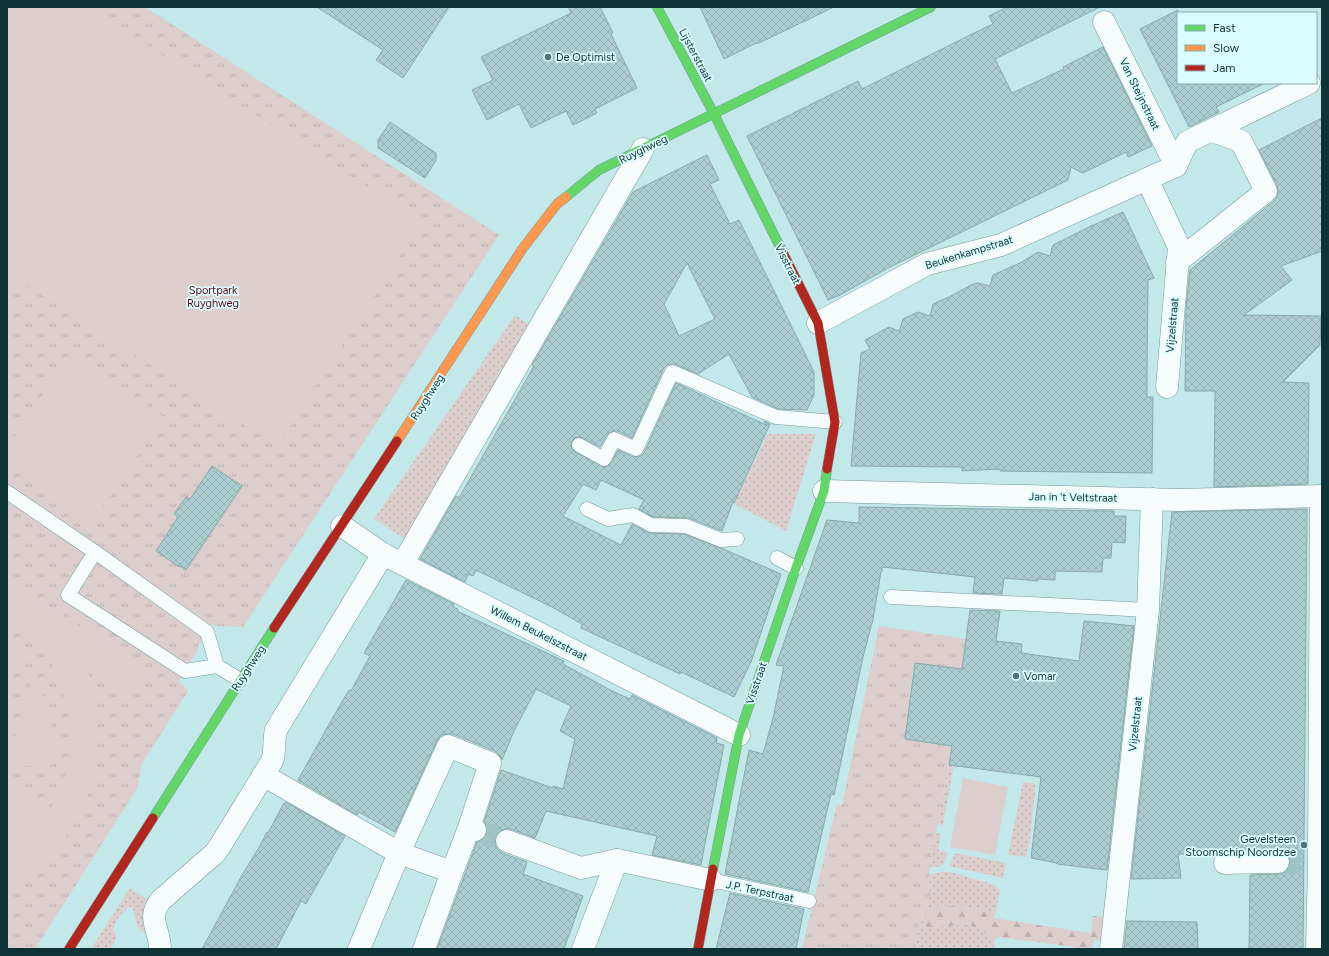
<svg xmlns="http://www.w3.org/2000/svg" width="1329" height="956" viewBox="0 0 1329 956" font-family="Figtree,sans-serif">
<defs>
<pattern id="grass-dots" width="8" height="8" patternUnits="userSpaceOnUse"><rect width="8" height="8" fill="#dbcecd"/><path d="M2 2h.1M6 6h.1" fill="none" stroke="#bbb1b1" stroke-width="1.8" stroke-linecap="round"/></pattern>
<pattern id="forest-firs" width="22" height="20" patternUnits="userSpaceOnUse"><rect width="22" height="20" fill="#dbcecd"/><path d="M5 1l3.5 6h-7zM16 11l3.5 6h-7z" fill="#bbb1b1"/></pattern>
<pattern id="park-tufts" width="24" height="20" patternUnits="userSpaceOnUse"><rect width="24" height="20" fill="#dbcecd"/><path d="M3 7l-1-3M5 7V3M7 7l1-3M15 17l-1-3M17 17v-4M19 17l1-3" fill="none" stroke="#bbb1b1"/></pattern>
<pattern id="building-cross-hatch" width="8" height="8" patternUnits="userSpaceOnUse"><rect width="8" height="8" fill="#acced0"/><path d="M0 0l8 8M0 8l8-8" fill="none" stroke="#93b1b3"/></pattern>
</defs>
<rect width="100%" height="100%" fill="#c3e8ea"/>
<g fill="url(#grass-dots)">
<path d="M515 315 534 328 410 542 374 519Z"/>
<path d="M768 434H816L786 531 734 504Z"/>
<path d="M949 764 954 765 943 825 937 824Z"/>
<path d="M1023 782 1036 784 1029 846 1026 857 1008 855Z"/>
<path d="M936 833 941 834 938 850 948 853 942 866 929 868Z"/>
<path d="M955 853 1006 863 1003 878 949 866Z"/>
<path d="M941 872H951L992 884 1000 890 996 912 960 906 931 907 923 926 970 925 982 931 994 942V949H914L919 925 923 918 930 893 929 875Z"/>
<path d="M130 888 148 900C141 910 144 921 147 933 134 932 137 916 132 907H129L127 908 116 921 113 930 117 937 111 949H91Z"/>
</g>
<path fill="url(#forest-firs)" d="M960 906 996 912 994 918 1091 933 1093 916 1103 917 1101 940H1094L1092 949H1075V947L996 937 994 942 982 931 970 925 923 927 930 907Z"/>
<g fill="url(#park-tufts)">
<path d="M7 7H145L499 235 243 627 216 626 212 624 198 646V650L179 681 188 691 142 764 137 789 35 949H7Z"/>
<path d="M879 626 966 639 962 669 914 663 905 738 903 739 952 746 929 868 930 893 928 907 923 918 919 925 914 949H802L837 804 842 805Z"/>
</g>
<g fill="#dbcecd">
<path d="M7 7H88L422 222 277 446 7 273Z"/>
<path d="M71 354 164 417 93 521 7 462V447Z"/>
<path d="M7 578 149 672 134 694 84 661C88 673 93 684 95 696 106 757 89 820 43 863 33 873 20 883 7 890V784L48 813C81 764 74 698 44 650 35 636 21 624 7 614Z"/>
<path d="M7 643 22 653 8 673H7Z"/>
<path d="M33 679 39 680 61 763C42 767 26 768 7 762Z"/>
<path d="M7 723 15 728 7 740Z"/>
<path d="M963 778 1008 787 995 855 950 847Z"/>
</g>
<g fill="url(#building-cross-hatch)" stroke="#88a9ab" fill-rule="evenodd">
<path d="M317 7H449L403 78 376 60 383 50Z"/>
<path d="M568 7H600L613 33 611 34 637 88 595 109 597 113 573 125 566 111 531 128 519 104 487 120 472 90 493 80 481 57 571 13Z"/>
<path d="M700 7H834L757 44 756 43 724 59Z"/>
<path d="M1007 7H1100L995 59 1012 93 1064 69 1063 67 1103 47 1152 146 1128 157 1126 152 1083 173 1071 167 1068 180 888 268 840 295 828 300 747 136 858 81 862 89 972 34 993 24 989 16Z"/>
<path d="M1178 10V83H1265L1216 107 1219 112 1189 127 1140 29Z"/>
<path d="M1322 118V251L1281 266 1292 280 1244 315 1321 316 1320 345 1283 382 1309 383 1308 484 1214 487 1215 391H1185L1186 308 1190 270 1274 201 1277 197 1278 191 1277 185 1259 150Z"/>
<path d="M390 122 436 153V160L425 178 378 148V140Z"/>
<path d="M707 155 719 180 710 184 730 224 739 220 814 372V395L807 410 778 409 752 397 729 354 698 374 675 364H671L667 365 664 368 632 438 618 431H613L607 435 600 447 583 438 578 437 575 438 572 441 571 445 572 449 575 452 604 467 608 466 611 463 618 450 633 457 641 456 644 453 676 383 766 425 764 421 770 424 734 503 733 502 722 531 689 518 653 517 639 509 644 500 601 480 596 490 583 484 563 516 621 545 632 524 650 533 684 534 721 548 781 574 751 662 734 697 681 672 680 674 581 628 582 624 552 607 476 570 473 576 468 574 465 582 420 559 456 496 459 498 534 366 532 365 633 192ZM687 263 715 319 679 336 664 304Z"/>
<path d="M1123 212 1154 278 1148 280 1147 372V397H1153L1152 473 1000 471V469L962 471V467L851 466 861 353 870 349 865 340 889 327 899 331 903 319 918 312 930 316 933 304 949 297 971 285 978 283 990 286 993 275 1022 262 1038 252 1050 256 1053 245 1091 226Z"/>
<path d="M212 466 242 486 186 570 180 566 179 567 156 551 178 517 174 514 186 497 190 499Z"/>
<path d="M859 507 1114 511V516H1126L1125 543 1112 542 1111 558H1103L1102 572 1055 571V580L1038 579V581L1004 578 1002 594 973 593 975 577 882 567V572H881L873 619 863 657 834 795 831 794 808 892 725 874 749 750 763 754 773 718 784 666 776 665 827 520 859 523Z"/>
<path d="M1307 509 1303 949H1249L1250 875 1278 874 1285 872 1289 868 1290 861 1288 855 1284 851 1278 850H1225L1219 852 1216 854H1178L1181 878 1131 879 1172 512Z"/>
<path d="M406 580 454 604 453 607 458 609 457 611 564 661 563 664 612 691 630 699 632 695 717 738 716 743 724 745 701 865 652 855 657 836 546 811 535 838 511 829H505L499 832 495 837V843L497 849 502 853 527 862 523 874 583 896 564 949H437L477 842 483 840 487 834V828L484 822 501 770 553 788V786L563 789 575 739 560 731 571 706 536 689 514 731 502 760 499 755 495 751 453 734H447L441 735 437 741 395 832 359 812 357 815 298 780 332 719 349 690 351 691 370 656 364 653Z"/>
<path d="M970 610 1000 611 996 641 1022 644 1021 653 1079 661 1084 621 1134 626 1107 870 1057 864V863L1031 858 1041 777 949 765 952 746 905 739 915 663 962 669Z"/>
<path d="M286 802 345 836 323 874 306 904 301 901 276 949H202L241 877 261 844 267 832 268 833 284 803 285 804Z"/>
<path d="M730 893 804 909 796 949H716Z"/>
<path d="M1127 921 1197 922 1198 949H1124Z"/>
</g>
<g fill="none" stroke-linecap="round" stroke-linejoin="round">
<g stroke="#9fc4c6" stroke-width="22" stroke-dasharray="22 11" stroke-linecap="butt">
<path d="M475 830 507 841"/>
<path d="M1278 862 1304 863"/>
</g>
<defs>
<g id="lane">
<path d="M579 445 604 459 614 439 636 449 672 372 776 417 835 422"/>
<path d="M7 492 95 552 207 632 217 666 240 680"/>
<path d="M587 509 608 519 633 515 651 525 686 526 721 540 737 539"/>
<path d="M95 552 68 595 185 671 217 666"/>
<path d="M777 558 796 568"/>
<path d="M891 597 1148 610"/>
<path d="M711 880 809 901"/>
</g>
<g id="street">
<path d="M1104 22 1176 166"/>
<path d="M1147 179 1176 166 1187 142 1309 83"/>
<path d="M1177 262 1266 191 1241 141 1212 131"/>
<path d="M818 323 927 264 1001 245 1147 179 1179 247 1167 387"/>
<path d="M824 491 1179 500 1322 496"/>
<path d="M342 526 383 554 739 735"/>
<path d="M403 563 643 149"/>
<path d="M263 775 399 853 359 949"/>
<path d="M469 828 452 872 399 853 448 746 490 763 469 828 475 830"/>
<path d="M507 841 581 868 617 860 711 880"/>
<path d="M1225 863 1278 862"/>
<path d="M160 949C160 929 146 918 161 900L215 853 220 846 272 761C276 751 273 740 276 730L383 554"/>
<path d="M424 949 452 872"/>
<path d="M583 949 617 860"/>
<path d="M1111 949 1148 610 1152 499"/>
<path d="M1317 949 1319 863 1321 496"/>
</g>
<g id="fast">
<path d="M657 7 714 114 782 251"/>
<path d="M566 197 599 170 931 7"/>
<path d="M153 818 274 628"/>
<path d="M713 869 739 735 796 568 824 491 827 469"/>
</g>
<path id="slow" d="M397 441 523 248 557 204 566 197"/>
<g id="jam">
<path d="M782 251 818 323 835 422 827 469"/>
<path d="M274 628 397 441"/>
<path d="M69 949 153 818"/>
<path d="M698 949 713 869"/>
</g>
</defs>
<use href="#lane" stroke="#74999b" stroke-width="15"/>
<use href="#street" stroke="#74999b" stroke-width="23"/>
<use href="#fast" stroke="#74999b" stroke-width="10"/>
<use href="#slow" stroke="#74999b" stroke-width="10"/>
<use href="#jam" stroke="#74999b" stroke-width="10"/>
<use href="#lane" stroke="#f6fcfc" stroke-width="14"/>
<use href="#street" stroke="#f6fcfc" stroke-width="22"/>
<use href="#fast" stroke="#63d668" stroke-width="9"/>
<use href="#slow" stroke="#ff974d" stroke-width="9"/>
<use href="#jam" stroke="#b3261e" stroke-width="9"/>
</g>
<g fill="#4d7275" stroke="#dbfcfe" stroke-width="1.5">
<circle cx="548" cy="57" r="4"/>
<circle cx="1016" cy="676" r="4"/>
<circle cx="1304" cy="845" r="4"/>
</g>
<g text-anchor="middle" stroke-width="3.5" stroke-linejoin="round" paint-order="stroke">
<g font-size="11" fill="#0d3336" stroke="#dbfcfe">
<text transform="translate(696 55) rotate(62)" y="4">Lijsterstraat</text>
<text transform="translate(1140 94) rotate(64)" y="4">Van Steijnstraat</text>
<text transform="translate(643 149) rotate(-26)" y="4">Ruyghweg</text>
<text transform="translate(969 252) rotate(-17)" y="4">Beukenkampstraat</text>
<text transform="translate(788 264) rotate(63)" y="4">Visstraat</text>
<text transform="translate(1172 325) rotate(-85)" y="4">Vijzelstraat</text>
<text transform="translate(427 397) rotate(-57)" y="4">Ruyghweg</text>
<text transform="translate(1073 497) rotate(1)" y="4">Jan in 't Veltstraat</text>
<text transform="translate(539 633) rotate(27)" y="4">Willem Beukelszstraat</text>
<text transform="translate(248 668) rotate(-57)" y="4">Ruyghweg</text>
<text transform="translate(756 683) rotate(-71)" y="4">Visstraat</text>
<text transform="translate(1135 724) rotate(-84)" y="4">Vijzelstraat</text>
<text transform="translate(760 891) rotate(12)" y="4">J.P. Terpstraat</text>
</g>
<g font-size="11" fill="#0d3336" stroke="#dbfcfe" text-anchor="start">
<text x="556" y="61">De Optimist</text>
<text x="1024" y="680">Vomar</text>
<text x="1296" y="843" text-anchor="end">Gevelsteen<tspan x="1296" dy="13">Stoomschip Noordzee</tspan></text>
</g>
<g font-size="11" fill="#5e0d16" stroke="#dbfcfe">
<text x="213" y="294">Sportpark<tspan x="213" dy="13">Ruyghweg</tspan></text>
</g>
</g>
<rect width="1329" height="956" fill="none" stroke="#0d3336" stroke-width="16"/>
<rect x="1177" y="12" width="140" height="72" fill="#dbfcfe" stroke="#89acae"/>
<rect x="1185" y="25" width="20" height="6" fill="#63d668" stroke="#89acae"/>
<text x="1213" y="32" font-size="12" fill="#0d3336">Fast</text>
<rect x="1185" y="45" width="20" height="6" fill="#ff974d" stroke="#89acae"/>
<text x="1213" y="52" font-size="12" fill="#0d3336">Slow</text>
<rect x="1185" y="65" width="20" height="6" fill="#b3261e" stroke="#89acae"/>
<text x="1213" y="72" font-size="12" fill="#0d3336">Jam</text>
</svg>
